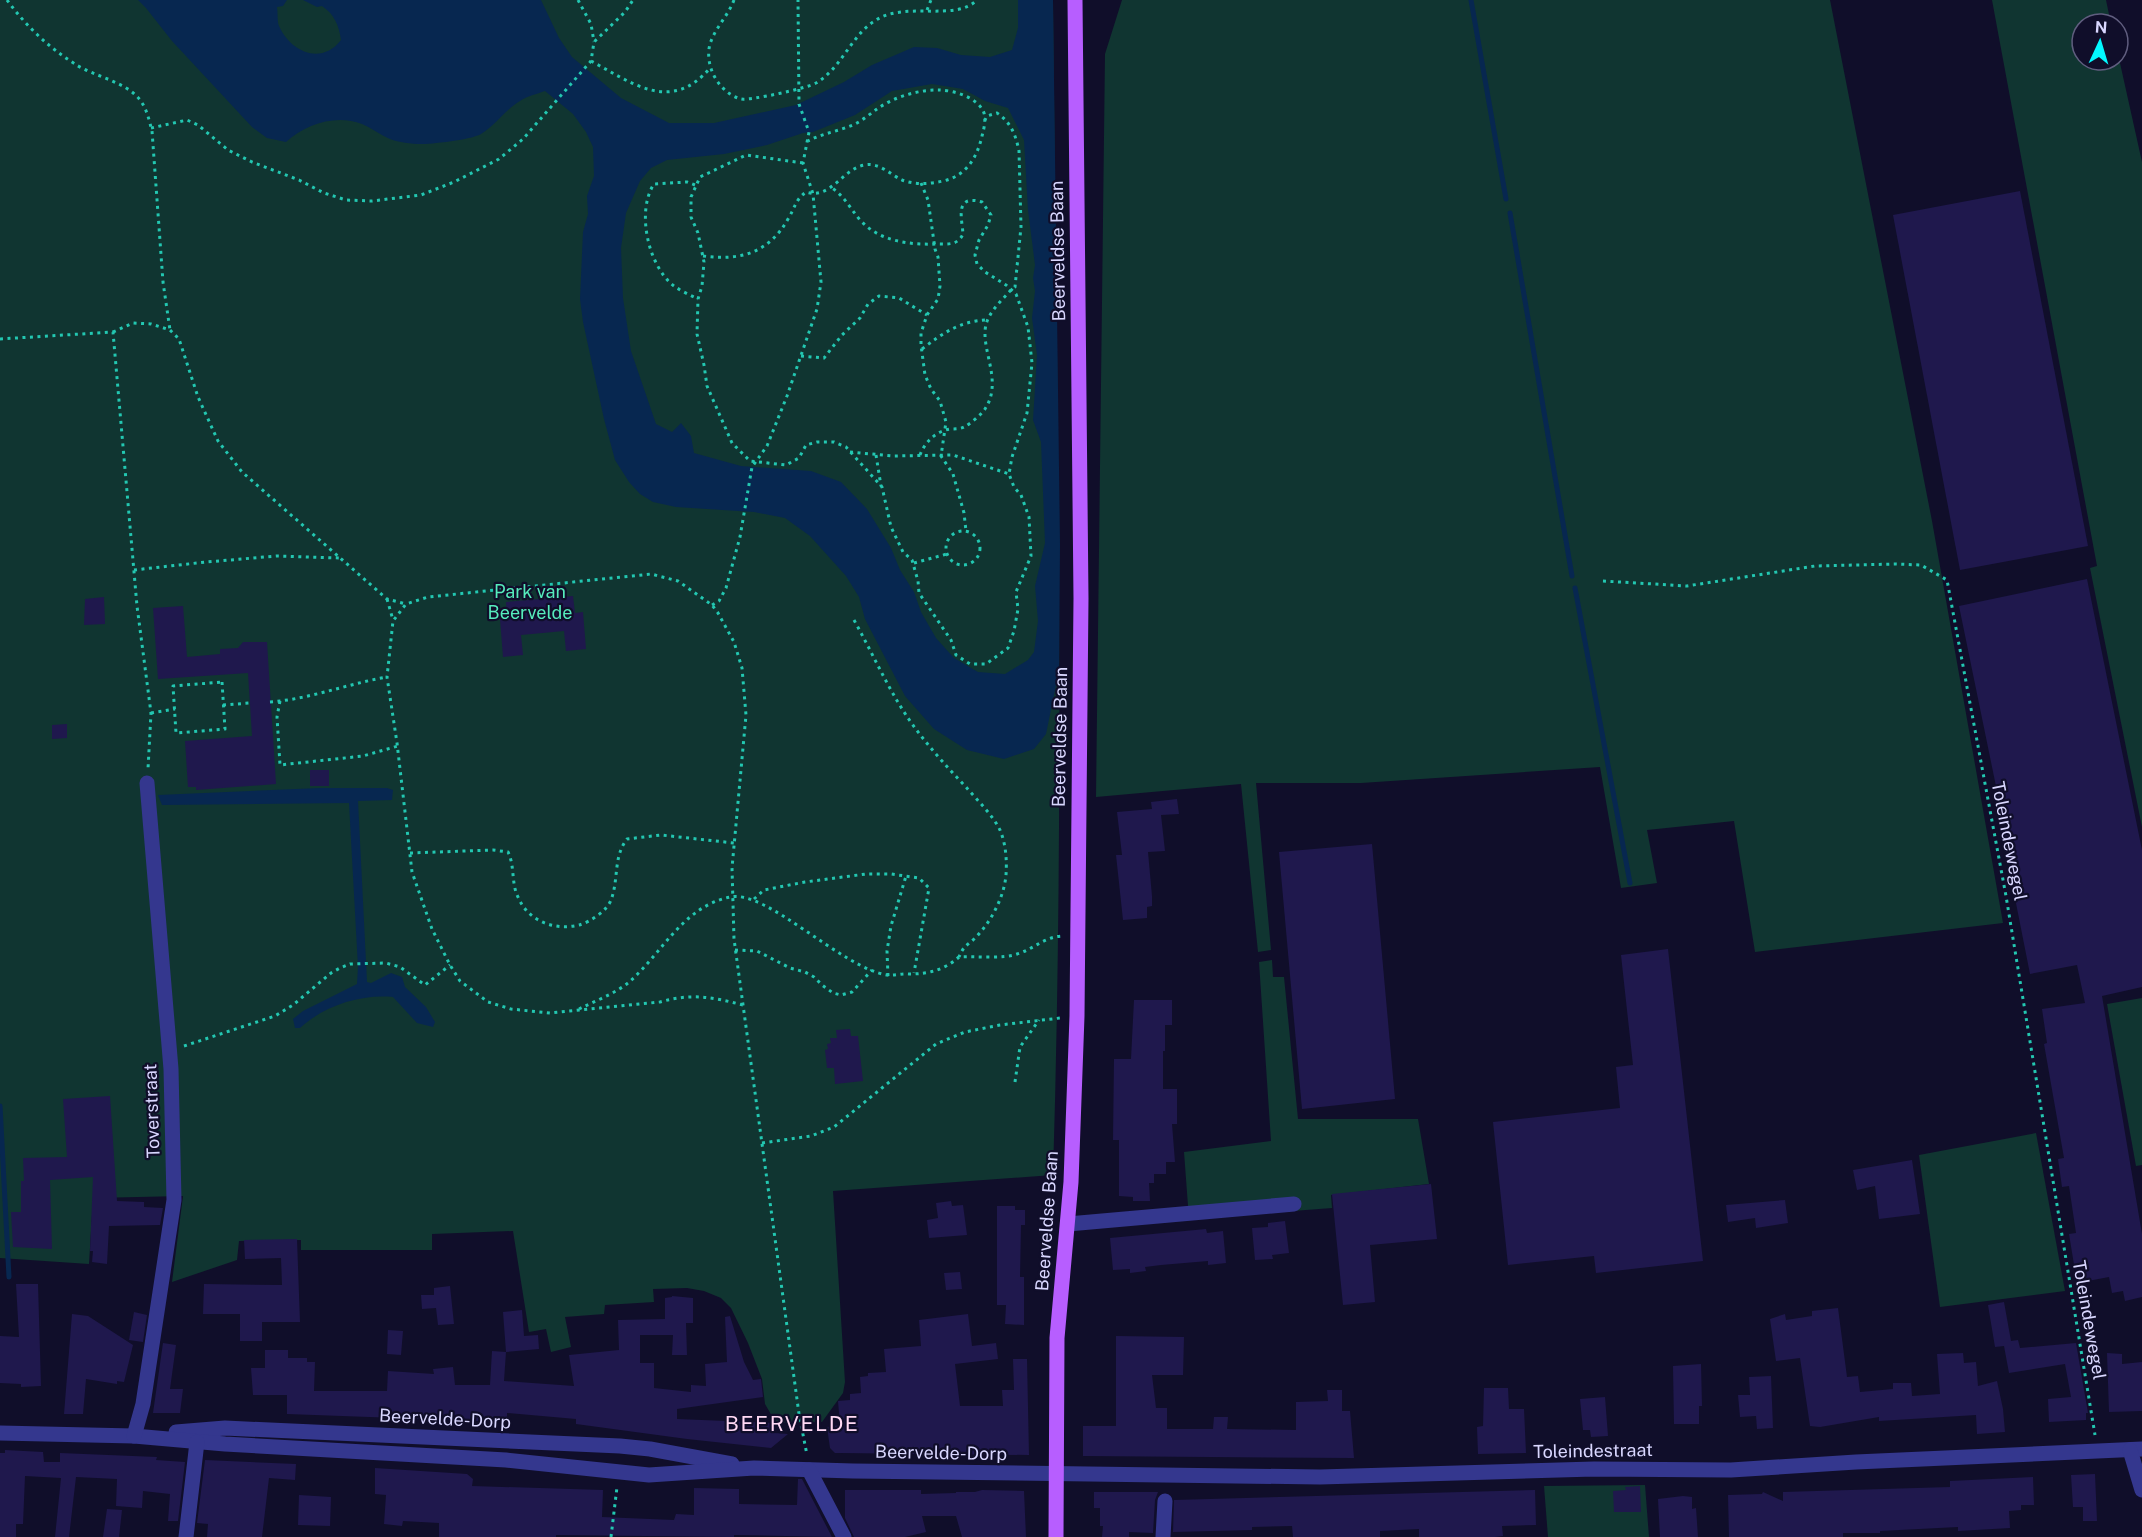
<svg xmlns="http://www.w3.org/2000/svg" width="2142" height="1537" viewBox="0 0 2142 1537" font-family="'Public Sans',sans-serif">
<rect width="100%" height="100%" fill="#100e2a"/>
<g fill="#103531">
<path d="M0 0H1053C1057 392 1065 783 1053 1175L833 1191 845 1382 843 1393 822 1422 776 1423 765 1404 762 1379 748 1343 731 1308 721 1298 704 1291 687 1288 653 1289 654 1302 605 1305 604 1314 565 1317 571 1347 551 1352 546 1329 529 1332 513 1231 432 1234V1250H301V1240L239 1241 237 1260 172 1282 183 1196 93 1198 89 1264 0 1258Z"/>
<path d="M1122 0H1830L1932 521 2003 923 1755 952 1734 821 1647 830 1657 883 1621 888 1600 767 1361 783H1256L1271 950 1258 952 1241 784 1096 797 1105 54Z"/>
<path d="M1992 0H2106L2111 24H2082V60H2118V54L2142 162V827L2090 568 2097 566Z"/>
<path d="M1272 960 1273 977H1284L1298 1119H1418L1429 1184 1331 1195 1332 1208 1189 1219 1184 1152 1271 1141 1259 962Z"/>
<path d="M2142 998V1165L2136 1166 2107 1004Z"/>
<path d="M2036 1133 2065 1291 1940 1307 1919 1155Z"/>
<path d="M1645 1485 1649 1537H1548L1544 1486Z"/>
</g>
<g fill="#072750" fill-rule="evenodd">
<path d="M138 0H287L283 6 277 7C278 13 277 21 279 26 291 53 322 65 341 40 339 25 334 14 322 6L317 7 303 0H541L559 38 572 57 621 98 669 123H714L796 105 844 82 872 65 914 47 937 48 961 55 990 57 1012 50 1018 28V0H1053L1060 545 1059 670 1046 734 1034 749 1004 759 967 750 934 729 905 696 865 619 859 597 846 576 810 536 785 518 754 512 676 507 653 502 640 494 629 482 615 460 604 419 583 322 580 299 583 232 588 214 587 196 594 176 593 147 586 132 573 114 545 91C537 94 527 96 520 101 506 109 496 125 481 134 472 139 447 142 436 143 422 145 403 144 390 139 380 135 372 128 362 124 336 114 306 124 286 142L267 138 252 127 172 41 146 8ZM932 84 963 89 985 101 1008 108 1024 140 1028 210 1035 265 1033 278 1035 291 1032 318 1037 355 1033 420 1041 442 1045 543 1035 586 1038 621 1034 652 1028 660 1005 674 978 672 954 658 936 638 921 612 914 592 900 570 891 548 867 509 841 482 811 471 741 466 694 453 691 436 681 423 672 432 656 424 631 351 623 298 621 248 626 213 640 181 651 168 667 160 724 154 767 145 803 133 813 132 855 115 892 91Z"/>
<path d="M320 788H387L393 790 392 800 358 801 367 982 371 983 391 973 402 977 405 987 426 1007 435 1022 433 1027 417 1023 393 997C360 994 324 1006 300 1028H295L293 1019 303 1011 357 984 358 967 349 803 162 805 158 795Z"/>
</g>
<g fill="none" stroke-linecap="round" stroke-linejoin="round">
<g stroke="#072750" stroke-width="5">
<path d="M1471 0 1506 199"/>
<path d="M1510 213 1572 576"/>
<path d="M1575 588 1630 883"/>
<path d="M0 1106 9 1277"/>
</g>
</g>
<g fill="#1f184d">
<path d="M2020 191 2088 546 1960 570 1893 215Z"/>
<path d="M2087 579 2142 850V987L2102 996 2142 1234V1297L2125 1301 2123 1291 2112 1293 2109 1277 2077 1283 2069 1234 2076 1233 2069 1186 2062 1187 2058 1159 2064 1158 2044 1044 2047 1043 2042 1009 2085 1003 2077 965 2030 974 1995 797 1998 796 1959 606Z"/>
<path d="M573 596 575 613 583 612 586 649 566 651 564 631 521 635 523 655 503 657 500 619 507 618 506 602Z"/>
<path d="M104 597 105 624 84 625 85 599Z"/>
<path d="M183 606 187 657 220 654V649L238 648 243 642H267L276 784 196 790V787H188L185 741 252 736 248 673 158 679 153 608Z"/>
<path d="M67 724V738L52 739V725Z"/>
<rect x="310" y="770" width="19" height="16"/>
<path d="M1177 799 1179 814 1161 815 1165 851 1148 852 1152 896V906L1147 907V918L1123 920 1116 855H1122L1117 812 1152 809 1151 802Z"/>
<path d="M1372 844 1395 1099 1302 1109 1279 852Z"/>
<path d="M1668 949 1703 1261 1596 1273 1594 1256 1508 1265 1493 1122 1620 1108 1616 1067 1633 1065 1621 955Z"/>
<path d="M1134 1000H1172V1025H1165V1051H1163V1089H1177V1124H1172L1175 1162H1166V1174H1154V1183H1149L1150 1201H1133V1197L1119 1196V1140H1113L1114 1059H1131Z"/>
<path d="M850 1029 851 1036H858L863 1081 835 1084 834 1068H827L825 1050 828 1049 827 1044 831 1043 830 1038H837L836 1030Z"/>
<path d="M110 1096 117 1201 144 1202V1207L163 1208 160 1225 109 1226 107 1264 92 1262 93 1251H90L93 1177 50 1180 52 1249 13 1247 11 1212H21V1181H24L23 1158 67 1157 63 1099Z"/>
<path d="M1912 1160 1920 1214 1879 1219 1875 1186 1857 1190 1853 1170Z"/>
<path d="M1431 1184 1437 1239 1370 1245 1375 1302 1343 1305 1332 1194Z"/>
<path d="M1785 1200 1788 1223 1756 1228 1755 1218 1728 1222 1726 1205Z"/>
<path d="M951 1201 952 1206 963 1205 967 1235 929 1238 927 1220 938 1218 936 1203Z"/>
<path d="M997 1206H1015V1210H1025V1225H1021L1020 1277H1024V1325L1005 1324 1006 1305H997Z"/>
<path d="M1285 1221 1289 1253 1272 1255 1273 1259 1255 1260 1252 1228 1268 1227V1223Z"/>
<path d="M1206 1229 1207 1233 1223 1231 1226 1263 1208 1265V1261L1161 1265 1145 1267 1146 1271 1130 1273V1269L1113 1270 1110 1238Z"/>
<path d="M297 1239 300 1322H262V1341H240V1314H203L204 1284 282 1285 281 1258 245 1259 244 1240Z"/>
<path d="M960 1272 962 1289 946 1290 944 1273Z"/>
<path d="M16 1284H38L41 1386 21 1387V1384L0 1383V1336L19 1337Z"/>
<path d="M450 1286 454 1324 438 1325 436 1308 422 1309 421 1295H434V1288Z"/>
<path d="M672 1296 693 1298V1323H686L687 1355H672L673 1335H640V1363H654V1388L691 1392V1385L706 1386 705 1364 727 1362 725 1317 730 1316 744 1362 753 1380 761 1379 763 1397 677 1409V1419L775 1423 774 1433 788 1434 771 1448 687 1439 576 1424V1419L507 1413V1422L287 1414V1395H253L251 1368H265V1350H288V1358H307V1362H315L314 1391H387L388 1371 434 1374 433 1369 453 1367 455 1385H490L492 1351 506 1352 504 1381 574 1386 569 1355 619 1350 618 1320 665 1319V1298L672 1297Z"/>
<path d="M2004 1302 2011 1341 2018 1340 2020 1348 2076 1343 2088 1413H2086V1420L2049 1422 2048 1399 2071 1397 2065 1364 2009 1373 2004 1346 1995 1347 1988 1305Z"/>
<path d="M1838 1308 1847 1377 1858 1376 1860 1392 1893 1389V1383H1911L1912 1396 1940 1394 1937 1354 1963 1353 1964 1363 1976 1362 1978 1386 1997 1381 2003 1409 2005 1432 1977 1434 1976 1415 1879 1421V1417L1820 1427 1810 1426 1800 1358 1776 1361 1770 1319 1785 1314 1786 1320 1812 1316V1311Z"/>
<path d="M522 1310 524 1336 538 1335 539 1349 506 1352 503 1312Z"/>
<path d="M134 1312 147 1315 143 1342 129 1340Z"/>
<path d="M72 1314 88 1316 133 1345 124 1382 117 1381V1384L86 1379 83 1414H64Z"/>
<path d="M968 1314 972 1346 996 1343 998 1359 955 1364 960 1406H1003L1002 1390H1014L1013 1359H1027L1029 1455 840 1453H835L830 1448 827 1427 840 1425 838 1401 850 1400V1394L861 1393 860 1377 868 1376V1373L886 1372 884 1349 921 1346 919 1320Z"/>
<path d="M388 1330 403 1331 401 1355 387 1354Z"/>
<path d="M1116 1336 1184 1337 1183 1375H1152L1156 1408H1167V1429H1213L1214 1417H1228L1227 1429 1296 1430V1402L1328 1401 1327 1390H1342V1411H1350L1354 1458 1083 1456V1426H1116Z"/>
<path d="M163 1343 176 1345 170 1389H183L180 1413H153Z"/>
<path d="M2107 1353 2122 1354V1364L2142 1362V1411L2109 1412Z"/>
<path d="M1701 1364 1702 1406H1699V1424H1674L1673 1366Z"/>
<path d="M1771 1376 1773 1428 1757 1429 1756 1416 1740 1417 1738 1395H1750L1749 1377Z"/>
<path d="M1484 1388H1508L1509 1409H1524L1526 1453 1478 1454 1477 1427 1483 1426Z"/>
<path d="M1605 1397 1608 1436 1591 1437 1590 1430H1583L1580 1399Z"/>
<path d="M5 1450 43 1452 44 1462H60V1453L157 1457 156 1460 185 1462 178 1521H168L170 1494 143 1491 142 1508 116 1506 117 1479 76 1477 69 1537H55L61 1478 25 1476 23 1524H16V1537H0V1453H5Z"/>
<path d="M205 1460 296 1464 295 1480 269 1478 262 1537H207L208 1524 197 1523Z"/>
<path d="M375 1468 467 1474 473 1479 472 1486 603 1490 602 1517 674 1520 676 1514 694 1515V1488L739 1489V1504L797 1505 798 1479H802L832 1537 734 1535V1537L556 1535V1537H439V1523L403 1521 402 1526 384 1524 386 1495 375 1494Z"/>
<path d="M2095 1474 2097 1521H2083V1507H2073L2071 1475Z"/>
<path d="M2033 1477 2034 1505H2021V1510L2009 1511 2010 1528 1958 1531V1527L1880 1531V1533H1843V1537H1729L1728 1495 1762 1494 1763 1492 1783 1501V1492L1950 1487V1481Z"/>
<path d="M1640 1486 1641 1512H1614L1613 1491 1626 1490 1625 1487Z"/>
<path d="M845 1490H921V1494L956 1493V1492H975L982 1490 1024 1491 1026 1537H962L956 1516H922L926 1532 905 1537H854L845 1518Z"/>
<path d="M1535 1490 1536 1525 1502 1526 1503 1536 1495 1537H1419V1529L1380 1531V1537H1293L1292 1526 1252 1527V1530L1173 1532 1174 1500Z"/>
<path d="M1094 1492H1158L1155 1500 1153 1533 1129 1532V1537H1102L1103 1526H1100V1508H1094Z"/>
<path d="M299 1495 331 1497 330 1526 298 1525Z"/>
<path d="M1683 1496 1692 1497V1509L1696 1508 1698 1537H1660L1658 1499Z"/>
<path d="M107 1509 122 1510 119 1537H103Z"/>
</g>
<g fill="none" stroke-linecap="round" stroke-linejoin="round">
<g stroke="#23c7b1" stroke-width="3" stroke-dasharray="3 4.5" stroke-linecap="butt">
<path d="M7 0C26 26 48 47 75 64 93 76 127 82 140 100 147 109 149 120 152 131L163 282 170 330"/>
<path d="M578 0 591 24 594 42"/>
<path d="M734 0C728 16 715 28 710 44 704 66 719 93 741 99 749 101 808 88 816 83 842 68 851 35 876 20 906 1 955 22 977 0"/>
<path d="M927 10 931 0"/>
<path d="M591 61C632 83 671 114 710 68"/>
<path d="M151 128 187 120 198 125 228 150 252 162 299 180 324 193 346 200 372 201 421 195 454 182 499 159 523 139 591 61 594 42 625 12 633 0"/>
<path d="M803 163 746 155 700 177 691 197V217L698 233 704 262 702 286 698 299 697 334 704 365 707 386 732 443 750 461 786 465 799 458 806 445 817 442H834L846 447 882 487 891 527 903 552 912 560 918 581 919 593 951 640 956 655 970 664H986L1008 648 1014 631 1018 609 1016 592 1031 556 1029 517 1021 495 1014 487 1009 474 1012 457 1027 413 1032 363 1028 327 1016 294 1006 285 985 272 977 264 975 255 979 240 988 225 991 215 982 202C954 194 962 218 963 234 958 245 949 244 939 244 910 245 880 242 860 220 850 208 844 196 832 188"/>
<path d="M921 183 928 200 935 249 938 257 940 286 938 299 927 315 921 333V345L925 375 931 389 940 401 946 422 941 456 953 474 964 513 966 531"/>
<path d="M695 185 687 182 654 184C636 211 648 266 674 286 681 291 690 295 698 299"/>
<path d="M703 256C740 261 769 253 788 219 795 208 795 200 806 192 831 200 843 168 865 165 879 162 891 175 902 180 915 185 930 184 943 181 966 176 977 158 982 136 984 129 986 120 984 113 978 97 953 90 938 90 917 90 894 97 877 109 870 114 863 120 855 124 840 131 823 133 808 141"/>
<path d="M113 332 133 323 151 324 170 330 179 339 198 397 218 441 242 472 387 599 406 604"/>
<path d="M0 339 113 332 137 606 151 713 148 769"/>
<path d="M922 349C943 333 960 321 987 320"/>
<path d="M801 356 824 358 842 335 860 318 868 304 879 296 899 298 927 315"/>
<path d="M850 452 893 456 953 455 1009 474"/>
<path d="M876 455 881 486"/>
<path d="M920 455C925 442 936 431 950 429 955 429 960 429 964 427 970 424 981 415 985 409 1005 379 976 344 988 319 993 308 1003 299 1011 290L1015 287 1021 227 1019 151C1016 136 1011 122 997 113L987 116 985 120"/>
<circle cx="963" cy="548" r="17"/>
<path d="M914 563 947 554"/>
<path d="M134 570 206 562 277 556 340 558"/>
<path d="M1603 581 1687 586 1815 566 1895 564 1921 565 1947 580 2006 896 2095 1435"/>
<path d="M387 599 393 620"/>
<path d="M712 605 719 601 726 588 740 537 752 467 767 446 787 396 817 309 821 282 813 194 803 163 809 132 799 104 798 0"/>
<path d="M854 620C873 654 888 689 910 721 927 745 946 766 966 787 977 800 992 814 1000 830 1006 844 1007 861 1006 875 1004 898 990 924 973 940 966 946 963 947 959 957"/>
<path d="M222 682 225 729 176 733 173 686Z"/>
<path d="M280 701 277 717 280 765 363 756 398 746"/>
<path d="M270 702C310 699 347 684 387 677"/>
<path d="M223 705 250 703"/>
<path d="M151 713 175 709"/>
<path d="M410 853 493 850 508 852C515 866 511 883 518 897 528 921 554 931 579 925 590 922 607 911 611 900 619 879 613 857 627 839L661 835 734 843"/>
<path d="M754 899 764 890 805 882 866 874H891L919 878 929 888 914 973"/>
<path d="M735 950 757 951 790 968 805 972 814 977 822 985 833 993 841 995 852 992 872 970"/>
<path d="M888 976 887 951 891 926 906 876"/>
<path d="M743 1005C712 997 692 993 660 1002L550 1013 511 1009 488 1002 460 981 450 965 432 929 412 872 397 743 387 677 393 621 406 604 428 597 651 574 678 581 712 605 718 613 734 642 742 668 746 715 732 868 734 939 799 1414 807 1455"/>
<path d="M579 1009C595 1001 614 994 628 983 662 954 682 907 730 897 766 889 842 968 887 975 894 976 902 973 909 974 929 974 944 970 959 957 974 956 1004 959 1017 954 1034 949 1044 937 1062 936"/>
<path d="M184 1046 275 1016 293 1005 331 973 340 968 350 964 386 963 400 967 425 985 450 965"/>
<path d="M1015 1082 1020 1047 1039 1020"/>
<path d="M762 1143 811 1136 834 1127 936 1044 965 1032 1000 1025 1060 1018"/>
<path d="M611 1537 617 1487"/>
</g>
<g stroke="#34378e" stroke-width="15">
<path d="M1068 1224 1294 1204"/>
<path d="M176 1432 225 1428 620 1446 650 1449 732 1464"/>
<path d="M0 1433 134 1436 225 1444 506 1460 649 1475 754 1468 853 1471 1320 1477 1594 1469 1731 1470 1856 1462 2142 1449"/>
<path d="M134 1436 143 1404 174 1200 171 1069 147 783"/>
<path d="M2130 1450 2142 1490"/>
<path d="M809 1470 844 1537"/>
<path d="M186 1537 197 1442"/>
<path d="M1163 1537 1165 1501"/>
</g>
<path stroke="#b75eff" stroke-width="15" d="M1056 1537 1057 1338 1071 1182 1077 1016 1081 598 1075 0"/>
</g>
<g text-anchor="middle" stroke-width="4.5" stroke-linejoin="round" paint-order="stroke">
<g font-size="18" fill="#d9d7ff" stroke="#100e2a">
<text transform="translate(1058 251) rotate(-91)" y="6">Beerveldse Baan</text>
<text transform="translate(1060 737) rotate(-89)" y="6">Beerveldse Baan</text>
<text transform="translate(2009 841) rotate(79)" y="6">Toleindewegel</text>
<text transform="translate(152 1111) rotate(-92)" y="6">Toverstraat</text>
<text transform="translate(1047 1221) rotate(-86)" y="6">Beerveldse Baan</text>
<text transform="translate(2089 1320) rotate(80)" y="6">Toleindewegel</text>
<text transform="translate(445 1419) rotate(3)" y="6">Beervelde-Dorp</text>
<text transform="translate(1593 1451) rotate(-1)" y="6">Toleindestraat</text>
<text transform="translate(941 1453) rotate(1)" y="6">Beervelde-Dorp</text>
</g>
<g font-size="18" fill="#56ecbc" stroke="#100e2a">
<text x="530" y="598">Park van<tspan x="530" dy="21">Beervelde</tspan></text>
</g>
<g font-size="21" letter-spacing="1.5" fill="#ffd9f4" stroke="#100e2a">
<text x="792" y="1431">BEERVELDE</text>
</g>
</g>
<g transform="translate(2100 42) rotate(4)"><circle r="28" fill="#100e2a" stroke="#605e7f" stroke-width="1.5"/>
<path d="M0-4.5L10 22L0 15L-10 22Z" fill="#03f8ff"/>
<text y="-9" font-size="16" font-weight="bold" text-anchor="middle" fill="#d9d7ff">N</text>
</g>
</svg>
